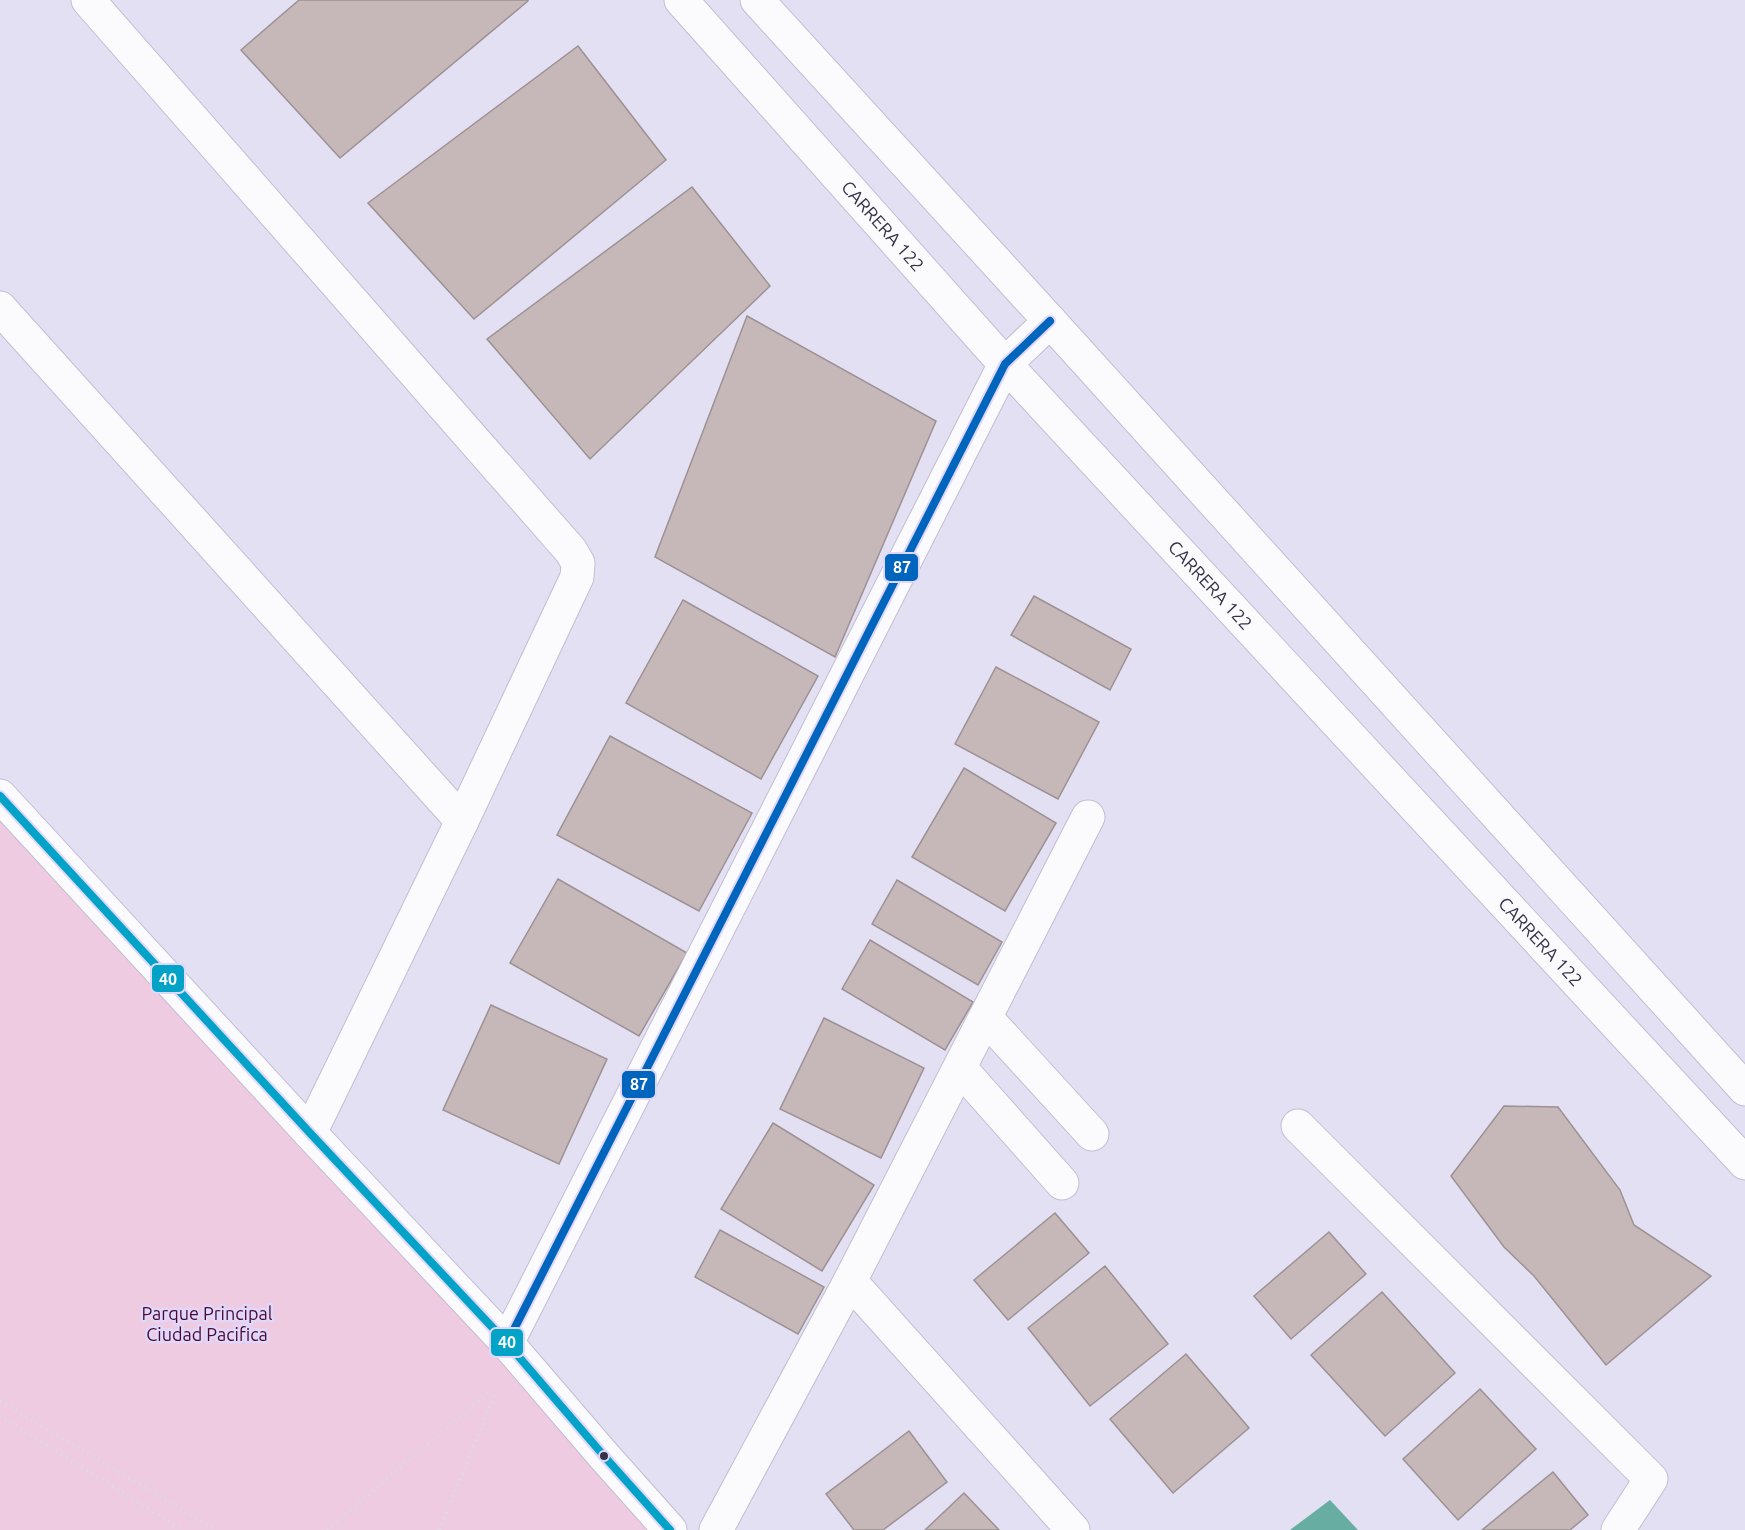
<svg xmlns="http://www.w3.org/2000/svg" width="1745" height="1530" viewBox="0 0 1745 1530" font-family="Ubuntu,sans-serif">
<rect width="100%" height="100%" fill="#e4e0f4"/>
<path fill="#eecbe0" d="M0 796 670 1530H0Z"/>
<path fill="#67ada2" d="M1330 1500 1358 1530H1290Z"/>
<g fill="#c6b8b9" stroke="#9c9193" stroke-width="1.5">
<path d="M299 0H528V1L340 158 241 50Z"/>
<path d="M578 46 666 160 474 319 368 203Z"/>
<path d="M692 187 770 286 590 459 487 339Z"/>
<path d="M747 316 936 421 835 657 655 557Z"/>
<path d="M1034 596 1131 649 1110 690 1011 635Z"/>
<path d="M683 600 818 676 761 779 626 703Z"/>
<path d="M996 667 1099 722 1058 799 955 744Z"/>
<path d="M610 736 752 813 699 911 557 835Z"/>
<path d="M964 768 1056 823 1005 911 912 857Z"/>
<path d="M558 879 687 953 639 1036 510 963Z"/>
<path d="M897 880 1002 942 978 985 872 924Z"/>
<path d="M870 940 973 1002 945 1050 842 989Z"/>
<path d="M491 1005 607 1059 559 1164 443 1110Z"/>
<path d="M824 1018 924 1068 881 1158 780 1109Z"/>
<path d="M1504 1106 1558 1107 1620 1190 1634 1225 1711 1276 1606 1365 1534 1276 1504 1247 1451 1176Z"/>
<path d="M773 1123 874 1185 822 1271 721 1209Z"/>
<path d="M1055 1213 1089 1253 1008 1320 974 1280Z"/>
<path d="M720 1230 824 1287 798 1334 695 1277Z"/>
<path d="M1329 1232 1366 1274 1291 1339 1254 1296Z"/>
<path d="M1105 1266 1168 1344 1090 1406 1028 1328Z"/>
<path d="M1382 1292 1455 1373 1385 1436 1311 1355Z"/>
<path d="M1186 1354 1249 1428 1173 1493 1110 1419Z"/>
<path d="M1480 1389 1536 1449 1458 1520 1403 1459Z"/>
<path d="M909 1431 947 1482 883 1530H854L826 1494Z"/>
<path d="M1553 1472 1588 1515 1570 1530H1482Z"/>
<path d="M964 1493 999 1530H925Z"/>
</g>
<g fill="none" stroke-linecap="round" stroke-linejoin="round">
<defs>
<g id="minor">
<path d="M88 0 571 551 578 563 577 577 462 821 310 1133"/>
<path id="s1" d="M681 0 1005 364 1745 1163"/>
<path d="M757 0 1050 321 1745 1089"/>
<path d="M0 308 462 821"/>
<path d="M0 796 310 1133 507 1343 604 1456 670 1530"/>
<path d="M986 1018 1092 1134"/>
<path d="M960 1068 1062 1183"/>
<path d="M1298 1126 1651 1479 1618 1530"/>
<path d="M850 1281 1073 1530"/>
<path d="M507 1343 1005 364 1050 321"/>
<path d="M716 1530 850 1281 1088 817"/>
</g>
</defs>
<use href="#minor" stroke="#c2bed2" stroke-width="35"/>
<g stroke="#dcdae1" stroke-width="4" stroke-dasharray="1.5 4.5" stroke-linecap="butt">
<path d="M0 1401 216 1530"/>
<path d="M0 1416 183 1530"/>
<path d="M327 1530 491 1390"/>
<path d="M439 1530 495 1394"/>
</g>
<use href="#minor" stroke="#fbfafd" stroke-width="33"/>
<defs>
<path id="bus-1" d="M0 796 310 1133 507 1343 604 1456 670 1530"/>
<path id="bus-2" d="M507 1343 1005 364 1050 321"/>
</defs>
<use href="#bus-1" stroke="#dfd8fc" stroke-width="12"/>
<use href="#bus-2" stroke="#dfd8fc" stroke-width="12"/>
<use href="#bus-1" stroke="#03a3c7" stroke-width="8"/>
<use href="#bus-2" stroke="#0065bd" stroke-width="8"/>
</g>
<circle fill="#363148" stroke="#dfd8fc" stroke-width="2" cx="604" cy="1456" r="5"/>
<g text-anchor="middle" stroke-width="5" stroke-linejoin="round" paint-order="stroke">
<g font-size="18" fill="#363148" stroke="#dfd8fc">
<text dy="6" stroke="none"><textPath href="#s1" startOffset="303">CARRERA 122</textPath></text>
<text dy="6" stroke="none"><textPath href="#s1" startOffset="789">CARRERA 122</textPath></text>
<text dy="6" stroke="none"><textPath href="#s1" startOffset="1275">CARRERA 122</textPath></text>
</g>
<g font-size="18" fill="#4d092d" stroke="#dfd8fc">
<text x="207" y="1320">Parque Principal<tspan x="207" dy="21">Ciudad Pacifica</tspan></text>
</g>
</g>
<g stroke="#dfd8fc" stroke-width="2">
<rect x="884" y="553" width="35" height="29" rx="6" fill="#0065bd"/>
<rect x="151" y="964" width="34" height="29" rx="6" fill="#03a3c7"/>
<rect x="621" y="1070" width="35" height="29" rx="6" fill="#0065bd"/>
<rect x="490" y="1328" width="34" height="29" rx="6" fill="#03a3c7"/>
</g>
<g font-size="16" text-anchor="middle" font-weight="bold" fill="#fff">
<text x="902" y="573">87</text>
<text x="168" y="985">40</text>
<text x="639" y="1090">87</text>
<text x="507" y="1348">40</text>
</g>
</svg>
